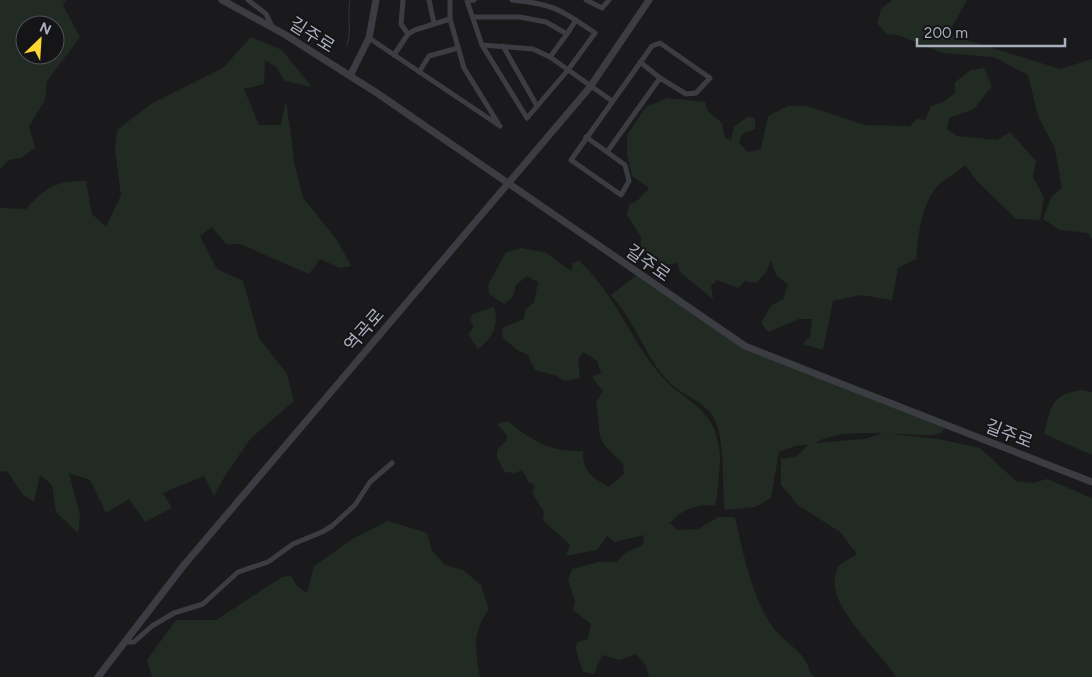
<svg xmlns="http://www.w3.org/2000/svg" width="1092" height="677" viewBox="0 0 1092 677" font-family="Figtree,'Noto Sans KR',sans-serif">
<rect width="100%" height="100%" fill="#1a1a1c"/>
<g fill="#212b23" fill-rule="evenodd">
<path d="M0 0H66L63 5 80 37 47 81 45 100 29 126 35 148 21 158 9 160 0 169ZM25 25H55V55H25Z"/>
<path d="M892 0H967L948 34 1060 69 1092 59V239L1088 233 1060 230 1043 219 1052 196 1062 188 1055 149 1038 116 1028 75 994 57 943 53 898 35 886 34 877 23 881 9Z"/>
<path d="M251 37 282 50 312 87 285 81 276 67 265 60 264 84 244 89 259 125H281L286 100 295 166 303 198 337 240 351 266 340 268 320 259 309 274 240 244H226L212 227 200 236 217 269 243 281 259 338 287 374 294 401 251 438 226 474 214 496 204 476 163 493 172 508 145 522 129 499 106 513 90 480 69 473 80 515 78 533 56 512 52 485 40 475 34 502 23 495 7 471 0 472V208L26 209C45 188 56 180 86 181L92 214 106 227 121 195 115 150 117 130 151 104 223 68Z"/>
<path d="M984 68 992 86 974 109 949 118 947 129 957 136 997 140 1010 132 1036 161 1033 177 1044 197 1040 220 1016 219 976 180 965 165C957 174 942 179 935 189 920 210 919 235 916 259L898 268 892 300 861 295 833 301 823 350 803 344 810 336 812 319H799L768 332 761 323 771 306 783 299 788 285 776 275 771 260 767 271 756 283 745 281 738 288 717 280 711 286 713 299 680 272 677 263C660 267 653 261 641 248V237L627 215 629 205 638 200 649 188 632 176 627 155V135L646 107 667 98 705 102 708 111 722 123 725 138 731 140 734 127 747 117 755 118V129L742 134 739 143 748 152 761 149 768 116 788 106H807L865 125 910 126 917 119 925 120 931 106 943 102 955 93V82L971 70Z"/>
<path d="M521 248 547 253 568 269 573 270 572 263 579 261C616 294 631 342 663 378 681 398 704 404 715 431 717 439 720 450 720 458 720 463 717 504 715 506 697 503 681 510 670 523L677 530 698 529 718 517H735C743 552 752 601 775 630 784 641 798 649 805 660 809 666 808 671 814 677H649L646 666 636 654 619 660 602 655 594 674 583 672 575 647 578 642 588 639 591 624 573 610 575 602 568 579 572 569 599 562H616L625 553 643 545 644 535 615 542 607 536 597 550 566 556 570 545 543 520 544 512 532 493 535 486 528 481 522 470 515 473 505 472 497 458V450L506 441 507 435 497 424 507 421C534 441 548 452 583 451 583 473 592 477 609 487L624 474 623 463C591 435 603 438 596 402L603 391 592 377 601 373 597 361 583 352 578 360 580 378 565 381 555 375 535 370 528 355 517 350 503 338 502 328 524 319 525 310 534 302 538 282 527 276 516 285 513 297 504 304 489 294 488 285 506 252Z"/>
<path d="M638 274 745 346 945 425 942 433 933 435C900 436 843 426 815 443L865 439 883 433 938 439 980 448 1016 481 1033 483 1047 479 1092 498V677H896C880 652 839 616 835 588 833 582 837 572 838 566L857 554 840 532 798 505 781 485V456L783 459 797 456 809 444 795 446 779 452 771 498 755 507 725 510C721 482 726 449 716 423 709 402 682 396 668 381 644 355 635 321 611 295Z"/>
<path d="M494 307C500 324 492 339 478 349L468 334 474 327 470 320 473 314Z"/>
<path d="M1082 390 1092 392V455L1044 434C1051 407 1051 394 1082 390Z"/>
<path d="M388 521 427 533 432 551 445 565 463 570 481 585 489 609C472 633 475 649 480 677H152L147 660 176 620H216L282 577 291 576 297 586 307 593 314 566 354 538Z"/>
</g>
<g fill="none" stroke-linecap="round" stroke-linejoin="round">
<path stroke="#2e3642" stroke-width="1" d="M347 45C352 30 347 16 350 0"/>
<g stroke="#3c3c43" stroke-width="5">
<path d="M248 0 266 14 273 28"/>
<path d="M403 0 401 24 408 34"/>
<path d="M429 0 434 23"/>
<path d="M450 0V19L464 68 498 123"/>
<path d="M474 0 467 1 482 45 527 118 568 70 595 33C561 10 554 4 512 0"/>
<path d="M586 0 602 8 609 0"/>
<path d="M473 17H520L546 22 567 34 550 57"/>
<path d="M567 34 576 20"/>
<path d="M369 38 500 126"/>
<path d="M660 43 710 78 696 93 686 94 660 78 607 152 625 165 629 181 621 195 571 160 652 46Z"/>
<path d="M482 45 533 49 550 57 612 101"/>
<path d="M503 46 537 106"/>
<path d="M394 55 408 34 415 30 450 19"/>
<path d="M640 62 660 78"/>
<path d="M419 72 429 56 458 48"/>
<path d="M586 137 607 152"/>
<path d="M124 642H134L152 626 174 613 203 604 238 572 268 562 293 544 322 532 332 526 355 505 370 482 392 463"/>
</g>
<g stroke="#3c3c43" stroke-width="7">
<path d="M222 0 284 34 377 93 745 346 1092 482"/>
<path d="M350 76 369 38 376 0"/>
<path d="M98 677 184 565 590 87 649 0"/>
</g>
</g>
<g text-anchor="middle" stroke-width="4" stroke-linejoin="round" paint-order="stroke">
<g font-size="18" fill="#abaebd" stroke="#151417">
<text transform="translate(312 35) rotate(32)" y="6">길주로</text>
<text transform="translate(648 263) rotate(35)" y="6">길주로</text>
<text transform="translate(364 330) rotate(-49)" y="6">역곡로</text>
<text transform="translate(1009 434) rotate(21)" y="6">길주로</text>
</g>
</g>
<g transform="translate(40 40) rotate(25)"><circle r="24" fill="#151417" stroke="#515259"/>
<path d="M0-4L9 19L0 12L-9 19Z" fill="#ffd62f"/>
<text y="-8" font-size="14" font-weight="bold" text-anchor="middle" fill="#abaebd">N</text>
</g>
<path d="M917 38v8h148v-8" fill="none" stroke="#abaebd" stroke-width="2.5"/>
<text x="924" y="38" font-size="15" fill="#abaebd" stroke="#151417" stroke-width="4" paint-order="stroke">200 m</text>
</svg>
